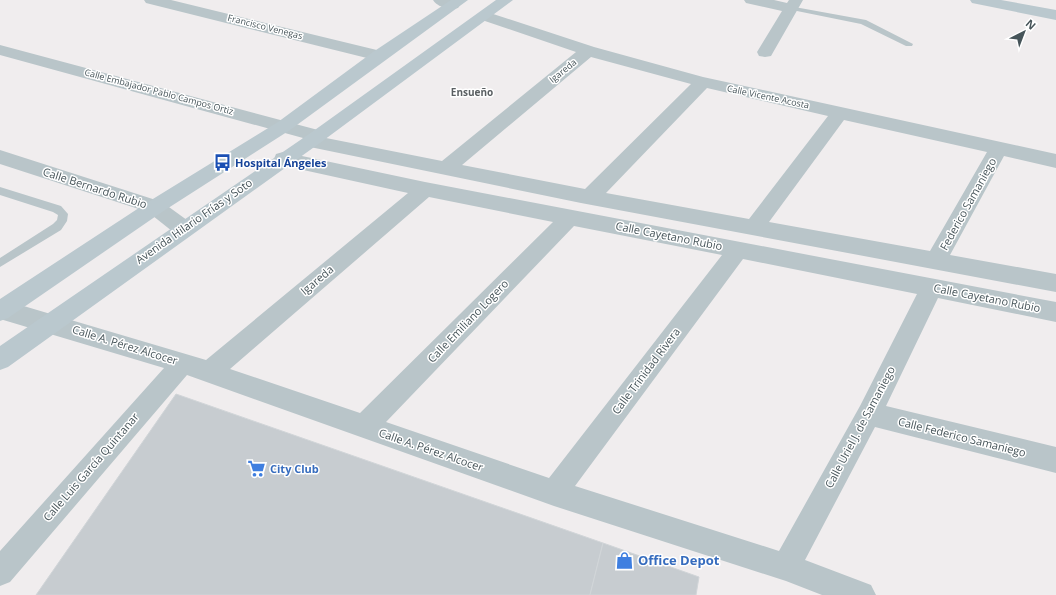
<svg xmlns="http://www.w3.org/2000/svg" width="1056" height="595" viewBox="0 0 1056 595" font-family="'Open Sans',sans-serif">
<rect width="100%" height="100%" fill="#f0edee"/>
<g fill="#c7ccd0" stroke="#d1d5d8">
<path d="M176 394 603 543 590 595H36Z"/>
<path d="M603 543 699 577 696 595H590Z"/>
</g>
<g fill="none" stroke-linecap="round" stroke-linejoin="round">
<g fill="#b9c5c9" fill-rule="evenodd">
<path d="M789 6 866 20 913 44 912 46H906L861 24 792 10H789Z"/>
<path d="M0 187 61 206 68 214 67 221 61 230 0 267V258L53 224 57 220 58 215 53 212 0 195Z"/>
</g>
<g fill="#b9c5c9" fill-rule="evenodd">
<path d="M144 0H171L385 52 387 56 385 60 379 61 146 3Z"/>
<path d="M433 0H454L460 5 458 8C450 10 437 7 433 0Z"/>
<path d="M744 0H774L787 3 789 0H803L771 56 765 57 759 56 757 52 782 11 746 3Z"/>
<path d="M484 11 594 47 703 77 1056 154V168L1004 156 950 255 1056 274V292L581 203 310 147 304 146 301 141 303 138 0 55V45L318 130 324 132 327 136 326 138 442 161 576 52 479 19 476 16 479 13ZM591 57 691 84 585 189 462 165ZM707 88 828 116 749 219 606 193ZM844 120 987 152 930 251 769 222Z"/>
<path d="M0 150 162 202 191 223 194 229 191 235 184 237 177 235 148 212 0 164Z"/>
<path d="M283 152 425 182 1056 302V322L938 298 886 406 1056 447V473L875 427 805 560 871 585 876 595H822L786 581 554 506 187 375 10 582 0 586V551L164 368 0 319V299L206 360 408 193 276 164 274 159 276 154ZM429 197 553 222 360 413 230 369ZM574 226 722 255 549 478 386 422ZM743 259 917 294 860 406 779 551 575 486Z"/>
</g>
<g fill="#bac8ce" fill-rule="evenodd">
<path d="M451 0H468L290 130 162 212 8 318 0 321V299L148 202 278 122 373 52Z"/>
<path d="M496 0H513L324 140 8 367 0 370V346L312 132Z"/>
<path d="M970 0H1001L1056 10V20L977 4 972 3Z"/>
</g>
</g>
<defs>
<symbol id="bus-bare" viewBox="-9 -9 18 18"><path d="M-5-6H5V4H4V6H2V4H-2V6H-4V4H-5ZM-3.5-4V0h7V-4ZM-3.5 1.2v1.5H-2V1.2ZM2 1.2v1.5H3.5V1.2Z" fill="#1a4fb4" stroke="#fff" stroke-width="2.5" paint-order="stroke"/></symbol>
<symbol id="supermarket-bare" viewBox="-9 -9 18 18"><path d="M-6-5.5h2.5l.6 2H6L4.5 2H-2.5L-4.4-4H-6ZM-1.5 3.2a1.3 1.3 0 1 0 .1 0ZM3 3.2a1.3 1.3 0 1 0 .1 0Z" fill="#3f7fe0" stroke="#fff" stroke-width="2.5" paint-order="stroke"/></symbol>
<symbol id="shop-bare" viewBox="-9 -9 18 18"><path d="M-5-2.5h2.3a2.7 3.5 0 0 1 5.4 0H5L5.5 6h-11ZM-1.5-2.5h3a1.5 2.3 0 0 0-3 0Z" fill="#3f7fe0" stroke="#fff" stroke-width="2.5" paint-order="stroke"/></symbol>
</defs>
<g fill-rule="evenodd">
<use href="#bus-bare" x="210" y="150" width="25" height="25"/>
<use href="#supermarket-bare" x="244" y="456" width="25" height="25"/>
<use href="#shop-bare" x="612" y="548" width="25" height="25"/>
</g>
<g text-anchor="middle" stroke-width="3" stroke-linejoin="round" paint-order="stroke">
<g font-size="9" fill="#465459" stroke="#fff">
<text transform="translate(265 27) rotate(14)" y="3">Francisco Venegas</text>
<text transform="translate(563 71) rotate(-39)" y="3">Igareda</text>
<text transform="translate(159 92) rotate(15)" y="3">Calle Embajador Pablo Campos Ortiz</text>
<text transform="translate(768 97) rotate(12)" y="3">Calle Vicente Acosta</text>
</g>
<g font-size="10" font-weight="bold" fill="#5a5f62" stroke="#fff">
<text x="472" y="96">Ensueño</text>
</g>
<g font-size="11" font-weight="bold" fill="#164399" stroke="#fff" text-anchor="start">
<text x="235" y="167">Hospital Ángeles</text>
</g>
<g font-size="11" fill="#465459" stroke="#fff">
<text transform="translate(95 188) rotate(18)" y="4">Calle Bernardo Rubio</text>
<text transform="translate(968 204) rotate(-61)" y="4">Federico Samaniego</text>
<text transform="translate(194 221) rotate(-35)" y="4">Avenida Hilario Frías y Soto</text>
<text transform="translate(669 236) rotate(11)" y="4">Calle Cayetano Rubio</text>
<text transform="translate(317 280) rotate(-40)" y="4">Igareda</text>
<text transform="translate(987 298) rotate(11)" y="4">Calle Cayetano Rubio</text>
<text transform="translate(468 321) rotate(-46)" y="4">Calle Emiliano Logero</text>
<text transform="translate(125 345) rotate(17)" y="4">Calle A. Pérez Alcocer</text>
<text transform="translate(646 371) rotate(-53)" y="4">Calle Trinidad Rivera</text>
<text transform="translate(860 427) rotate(-62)" y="4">Calle Uriel J. de Samaniego</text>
<text transform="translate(962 437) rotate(14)" y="4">Calle Federico Samaniego</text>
<text transform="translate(431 450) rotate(19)" y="4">Calle A. Pérez Alcocer</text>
<text transform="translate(91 467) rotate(-49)" y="4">Calle Luis García Quintanar</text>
</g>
<g font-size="11" font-weight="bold" fill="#366cbe" stroke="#fff" text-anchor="start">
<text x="270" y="473">City Club</text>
</g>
<g font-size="13" font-weight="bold" fill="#366cbe" stroke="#fff" text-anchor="start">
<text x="638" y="565">Office Depot</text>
</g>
</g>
<g transform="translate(1024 32) rotate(42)" stroke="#ffffff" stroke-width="3" paint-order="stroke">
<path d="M0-3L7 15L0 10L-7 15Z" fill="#465459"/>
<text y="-6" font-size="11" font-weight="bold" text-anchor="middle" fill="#465459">N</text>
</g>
</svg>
